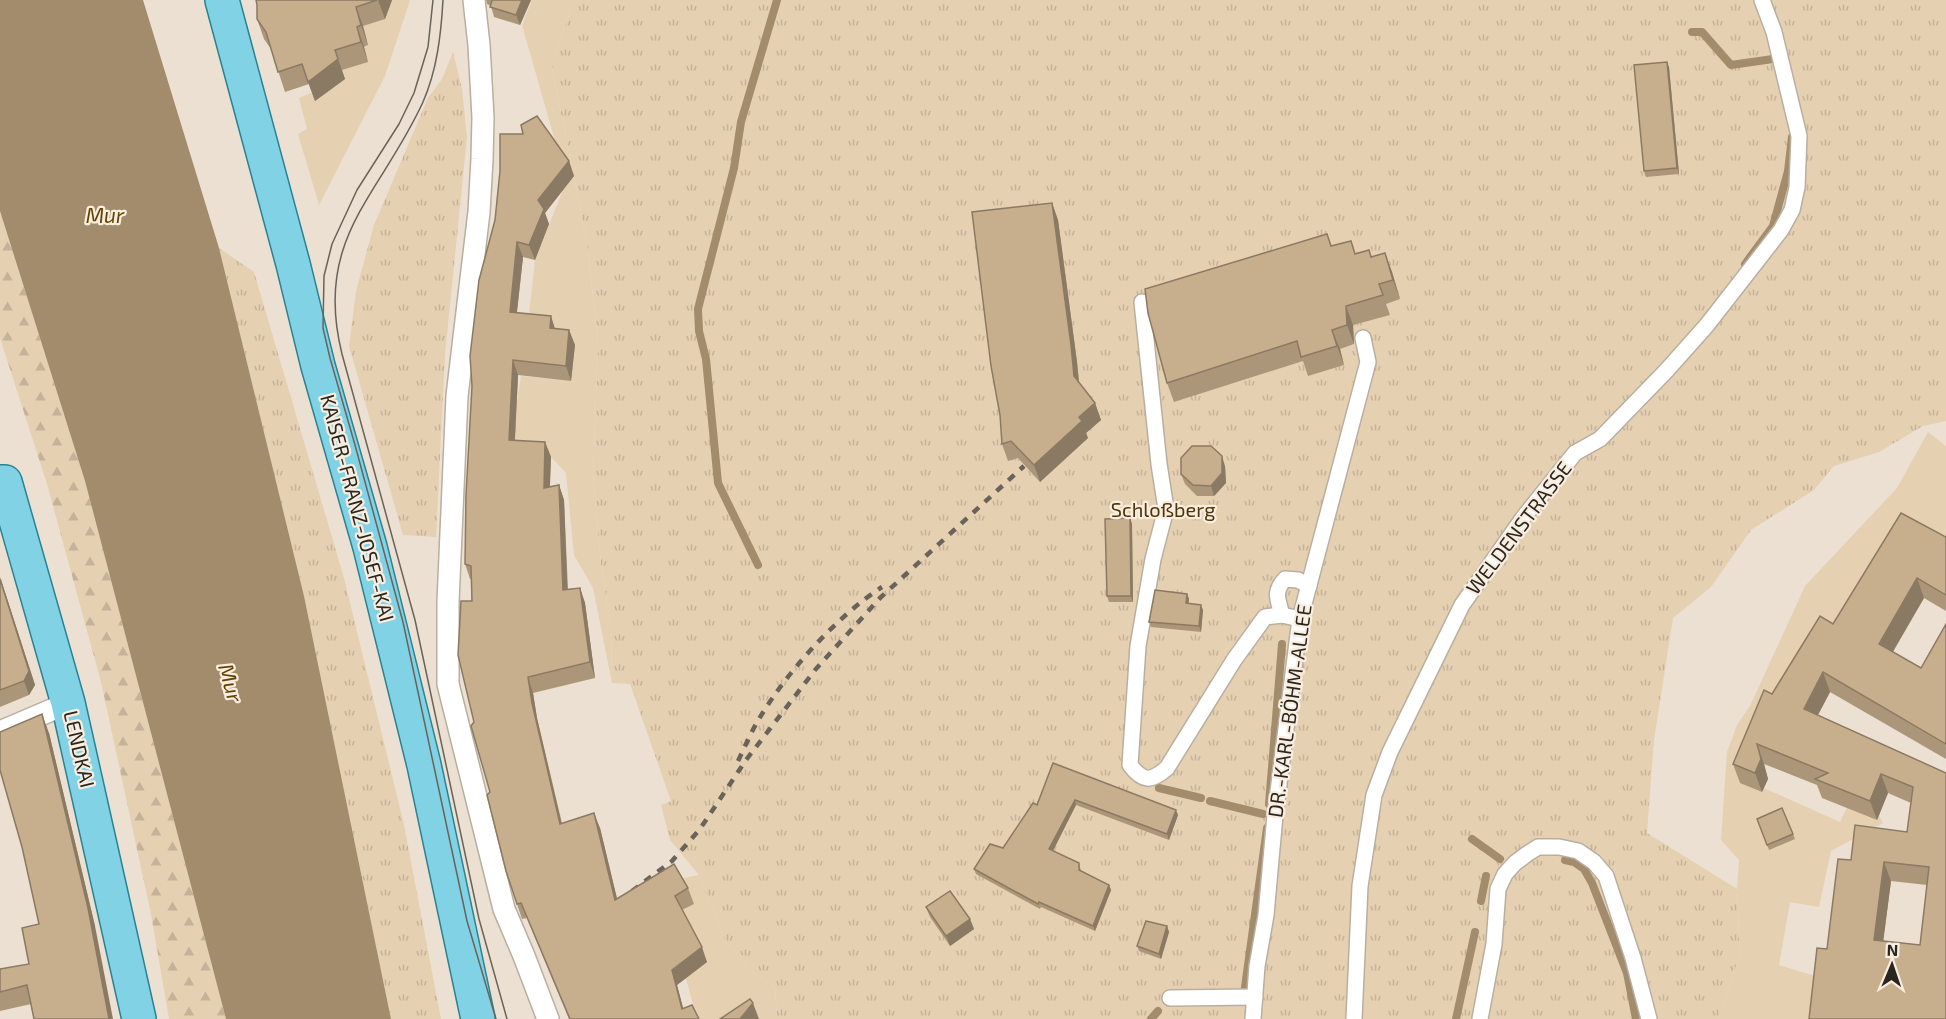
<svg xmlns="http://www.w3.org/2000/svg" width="1946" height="1019" viewBox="0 0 1946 1019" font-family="'Exo 2',sans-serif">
<defs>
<pattern id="forest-firs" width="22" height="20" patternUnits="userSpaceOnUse" patternTransform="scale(1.5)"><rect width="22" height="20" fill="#e6d0b2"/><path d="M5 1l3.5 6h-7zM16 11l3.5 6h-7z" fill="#c5b299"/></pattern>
<pattern id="park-tufts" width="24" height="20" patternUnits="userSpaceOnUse" patternTransform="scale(1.5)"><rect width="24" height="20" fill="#e6d0b2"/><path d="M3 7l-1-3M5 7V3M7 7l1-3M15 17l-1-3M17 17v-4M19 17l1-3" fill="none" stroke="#c5b299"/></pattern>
</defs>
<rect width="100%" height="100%" fill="#ebe0d1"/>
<g fill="#e6d0b2">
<path d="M386 0H410L385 76 319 205 298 134 307 129 299 98 345 79 342 70 368 45 363 26Z"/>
<path d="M532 0H575L551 63 587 242 598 342 593 475 601 565 611 627 612 683 593 588 574 555 566 473 551 457 515 443 517 402 521 376 571 381 575 346 556 332 529 315 535 260 563 190 559 155 522 25Z"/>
<path d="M1928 432 1946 446V553L1741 782 1762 792 1764 788 1840 822 1850 801 1876 811 1883 823 1831 851 1819 907 1790 902 1779 965 1818 977 1813 1019H1718L1740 954 1737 889 1739 860 1721 840 1727 752 1737 725 1750 706 1805 586 1897 488Z"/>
<path d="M699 875 727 945 741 955 746 967 775 987 777 1019H697L676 942 679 912 694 903 679 879Z"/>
</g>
<path fill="url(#forest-firs)" d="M0 211 85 481 226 1019H169L151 914 101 682 47 484 0 338Z"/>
<g fill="url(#park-tufts)">
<path d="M575 0H1946V421L1923 426 1879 452 1834 466 1814 490 1751 530 1711 587 1673 618 1654 740 1647 833 1737 889 1740 954 1718 1019H777L775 987 746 967 741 955 727 945 699 875 670 840 661 805 671 801 630 684 612 683 611 627 601 565 593 475 598 342 587 242 551 63Z"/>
<path d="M453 52 462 89 467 137 445 355 436 537 403 535 349 346 356 291 374 225 428 98 442 79Z"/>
<path d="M219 248 254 272 344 578 404 825 441 1019H391L304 596Z"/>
</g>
<path fill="#a38c6b" d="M0 0H143L219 248 304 596 391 1019H226L85 481 0 211Z"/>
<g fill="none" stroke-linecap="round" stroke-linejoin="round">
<g stroke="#a38c6b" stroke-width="8">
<path d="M1692 32H1702L1731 65 1773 59"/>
<path d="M1745 264 1773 226 1788 171 1792 137"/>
<path d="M758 565 718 483 706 359 699 331 698 309 734 168 741 122 777 0"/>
<path d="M1159 788 1201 798"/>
<path d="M1210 801 1263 814"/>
<path d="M1269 804 1282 644"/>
<path d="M1472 839 1500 859"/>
<path d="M1565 860 1574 862 1584 869 1592 883 1627 973 1636 1019"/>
<path d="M1481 901 1486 876"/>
<path d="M1244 994 1267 828"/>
<path d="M1151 1019 1158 1011"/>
<path d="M1456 1019 1475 932"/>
</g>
<defs>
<g id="pedestrian">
<path d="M1142 302 1159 464 1166 509 1153 559 1138 646 1130 765C1143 782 1151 782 1167 768L1234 660 1265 617 1282 615 1300 619"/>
<path d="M1282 615C1278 599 1273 592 1285 579L1298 580 1309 586"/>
<path d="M1170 998 1255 997"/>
<path d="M1253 1019 1257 966 1266 915 1275 815 1300 619 1368 362 1363 338"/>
<path d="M1354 1019 1360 886 1374 795 1390 752 1462 605 1523 518 1575 453 1600 439 1667 370 1707 325 1781 230 1792 210 1797 187 1799 136 1774 32 1762 0"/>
<path d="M1480 1019 1494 944 1498 889 1505 874 1515 863 1527 854 1538 847H1559L1578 851 1594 862 1606 876 1633 958 1649 1019"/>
</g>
<g id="minor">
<path d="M474 0 479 45 483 118 482 159 479 212 457 396 448 602V684L504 909 524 956 548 1019"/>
<path d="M0 732 68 703"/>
</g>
<g id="primary">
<path d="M222 0 293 264 318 366 370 547 424 765 478 1019"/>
<path d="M0 482H5L68 703 139 1019"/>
</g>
</defs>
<use href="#pedestrian" stroke="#b9afa0" stroke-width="18"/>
<use href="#minor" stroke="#b9afa0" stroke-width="24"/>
<use href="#primary" stroke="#2a8293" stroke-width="36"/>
<use href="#pedestrian" stroke="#fff" stroke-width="15"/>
<use href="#minor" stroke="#fff" stroke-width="21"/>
<use href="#primary" stroke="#80d2e4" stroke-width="33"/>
<g stroke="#69635a" stroke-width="1.5">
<path d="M433 0 428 47 414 93 399 124 357 190 332 244 324 276 323 328 330 358 355 445 403 622 467 921 496 1019"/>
<path d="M443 0C441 35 437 70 423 102 380 196 313 238 342 354L415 620 479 919 507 1019"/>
</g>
<g stroke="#69635a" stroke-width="4.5" stroke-dasharray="8 8" stroke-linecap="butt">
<path d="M738 761C745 747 751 732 759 719 786 673 837 616 882 587"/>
<path d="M632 891 672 861 700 829 746 760 815 670 880 598 1024 466"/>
</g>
</g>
<g fill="#ab9679" fill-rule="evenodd">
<path d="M256 0H392L385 19 363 26 368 45 364 47 368 62 342 70 345 79 315 101 309 84 285 92 271 49 264 39 257 19V5Z"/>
<path d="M486 0H531L520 25 494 17 491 6 487 4Z"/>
<path d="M1669 67 1679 174 1646 177 1644 171Z"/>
<path d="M569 161 574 176 545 213 549 224 535 260 523 257 517 313 555 329 569 330 575 345 571 381 518 375 515 441 545 442 551 457 550 487 559 485 564 500 568 589 580 588 585 603 595 678 533 693 537 718 562 823 600 828 617 899 688 888 694 904 682 910 707 962 677 985 683 1008 699 1019H569L527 918 522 919 506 871 490 792 474 722 471 579H470L465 564 479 280Z"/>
<path d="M1052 203 1058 220 1077 362 1079 383 1095 403 1101 420 1086 433 1088 438 1040 482 1018 458 1008 461 1002 444Z"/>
<path d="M1351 241 1355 253 1369 250 1372 257 1385 253 1392 272 1400 299 1386 304 1390 315 1353 325 1354 344 1340 349 1344 365 1308 376 1303 361 1174 402 1167 383 1332 246Z"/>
<path d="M1225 466 1226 483 1214 496H1197L1185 484 1181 474Z"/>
<path d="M1130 518 1132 524 1133 602H1109L1107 596Z"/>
<path d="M1946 537V611L1924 598 1893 652 1921 668 1946 624V759L1830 692 1818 715 1946 773V1019L1827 949 1851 860 1907 832 1911 803 1888 793 1877 820 1822 798 1817 785 1764 764 1768 779 1762 792 1740 783 1733 764 1772 694 1833 624ZM1891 881 1927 885 1920 945 1883 941Z"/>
<path d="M0 577 35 685 29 695 0 707Z"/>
<path d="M1187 594 1189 599 1188 604 1203 610 1201 632 1151 627 1149 622Z"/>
<path d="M49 733 95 926 31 1004 0 1011V969L29 964 39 924 22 847Z"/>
<path d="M1053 763 1178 815 1169 840 1076 805 1052 851 1079 863 1081 871 1109 885 1111 890 1095 931 1041 907 1040 909 976 874 974 869 1003 848 1037 805Z"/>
<path d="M1782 808 1795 839 1769 850 1757 819Z"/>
<path d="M926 907 970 919 974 929 950 946 930 917Z"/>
<path d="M1167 926 1169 932 1161 959 1139 951 1137 946Z"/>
</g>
<g fill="#8b7a63">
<path d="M378 0H392L385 19Z"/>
<path d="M522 0H531L520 25 516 15Z"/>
<path d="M356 7 363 26 368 45 361 25Z"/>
<path d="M357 27 364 47 368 62 361 42Z"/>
<path d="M335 50 345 79 315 101 308 82Z"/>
<path d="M1667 62 1669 67 1679 174 1677 168Z"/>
<path d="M569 161 574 176 545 213 549 224 535 260 529 245 538 200Z"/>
<path d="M1052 203 1058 220 1077 362 1080 393 1074 376Z"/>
<path d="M517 242 523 257 515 328 510 312Z"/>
<path d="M1385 253 1392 272 1400 299 1393 280Z"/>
<path d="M1346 306 1353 325 1354 344 1347 325Z"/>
<path d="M551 316 556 332 550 328Z"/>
<path d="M569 330 575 345 571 381 566 366Z"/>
<path d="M1332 330 1340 349 1344 365 1337 346Z"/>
<path d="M513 360 518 375 514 456 509 440Z"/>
<path d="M1095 403 1101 420 1086 433 1088 438 1040 482 1034 465 1079 417Z"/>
<path d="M545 442 551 457 549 503 544 488Z"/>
<path d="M1222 456 1225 466 1226 483 1214 496 1211 486Z"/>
<path d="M559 485 564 500 568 605 563 590Z"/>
<path d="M1130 518 1132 524 1133 602 1131 596Z"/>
<path d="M0 577 35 685 29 695 24 681Z"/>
<path d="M1917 578 1924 598 1886 663 1879 644Z"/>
<path d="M580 588 585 603 595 678 590 662Z"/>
<path d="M1187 594 1189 599 1188 609 1186 603Z"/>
<path d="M1201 605 1203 610 1201 632 1199 626Z"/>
<path d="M1823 672 1830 692 1811 728 1804 709Z"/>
<path d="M528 677 533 693 537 718 565 839 560 824 532 703Z"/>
<path d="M42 714 49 733 95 926 113 1019H109Z"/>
<path d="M1757 744 1764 764 1768 779 1762 792 1755 773Z"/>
<path d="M1881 774 1888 793 1877 820 1870 801Z"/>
<path d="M1075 800 1076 805 1051 855 1049 849Z"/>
<path d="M1176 810 1178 815 1169 840 1167 834Z"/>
<path d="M594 813 600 828 621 915 615 900Z"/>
<path d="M1884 862 1891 881 1881 959 1874 940Z"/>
<path d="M1109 885 1111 890 1095 931 1093 926Z"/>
<path d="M970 919 974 929 950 946 946 936Z"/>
<path d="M1167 926 1169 932 1161 959 1159 954Z"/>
<path d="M702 947 707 962 677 985 686 1019 682 1009 672 970Z"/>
<path d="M753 1003 759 1019H740Z"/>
</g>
<g fill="#c7af8d" stroke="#8b7a63" stroke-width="1.5" fill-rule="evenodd">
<path d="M256 0H377L356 7 361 25 357 27 361 42 335 50 338 59 308 82 302 64 278 72 266 32 257 19V5Z"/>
<path d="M492 0H522L516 15 490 7Z"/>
<path d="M1667 62 1677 168 1644 171 1634 65Z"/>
<path d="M537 116 569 161 538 200 544 209 529 245 517 242 510 312 551 316 550 328 569 330 566 366 513 360 509 440 545 442 544 488 559 485 563 590 580 588 590 662 528 677 532 703 560 824 594 813 615 900 674 864 688 888 675 896 702 947 672 970 682 1009 692 1005 699 1019H570L521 903 517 904 506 871 487 795 490 792 471 726 474 722 458 655 461 601H472L471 566 465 564 466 495 472 386 470 356 479 280 495 220 500 171V134H523L521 125Z"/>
<path d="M1052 203 1071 345 1074 376 1095 403 1079 417 1082 421 1034 465 1011 441 1002 444 1000 415 991 366 972 212Z"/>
<path d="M1327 234 1331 246 1351 241 1355 254 1369 250 1371 257 1385 253 1393 280 1379 284 1383 295 1346 306 1347 325 1332 330 1337 346 1301 357 1297 341 1167 383 1148 313 1145 289Z"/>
<path d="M1192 446H1211L1222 456V473L1211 486 1193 485 1181 474V458Z"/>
<path d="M1901 513 1946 537V595L1917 578 1879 644 1921 668 1946 624V744L1823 672 1804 709 1946 773V1019H1809L1817 948 1827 949 1838 859 1851 860 1855 825 1907 832 1913 787 1881 774 1870 801 1815 779 1828 773 1757 744 1761 759 1755 773 1733 764 1764 690 1772 694 1820 616 1833 624ZM1884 862 1929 867 1920 945 1874 940Z"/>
<path d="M1130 518 1131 596H1107L1105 519Z"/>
<path d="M0 579 29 671 24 681 0 690Z"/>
<path d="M1155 590 1187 594 1186 603 1201 605 1199 626 1149 622Z"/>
<path d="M42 714 88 908 109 1019H34L27 985 0 992V969L29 964 22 928 39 924 22 847 0 770V732Z"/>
<path d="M1053 763 1176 810 1167 834 1075 800 1049 849 1079 863V870L1109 885 1093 926 1039 902 1038 904 974 869 990 844 1003 848 1033 803 1037 805Z"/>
<path d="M1782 808 1793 834 1767 845 1757 819Z"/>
<path d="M950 891 970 919 946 936 926 907Z"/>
<path d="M1146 921 1167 926 1159 954 1137 946Z"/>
<path d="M750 999 753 1003 740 1019H720Z"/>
</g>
<g text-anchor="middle" stroke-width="4.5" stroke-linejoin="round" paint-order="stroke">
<g font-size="20" fill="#29251f" stroke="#f8edde">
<text transform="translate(357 508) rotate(75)" y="7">KAISER-FRANZ-JOSEF-KAI</text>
<text transform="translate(1519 528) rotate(-53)" y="7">WELDENSTRASSE</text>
<text transform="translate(1290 711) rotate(-82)" y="7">DR.-KARL-BÖHM-ALLEE</text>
<text transform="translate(79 749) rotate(77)" y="7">LENDKAI</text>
</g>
<g font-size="20" fill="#4e3509" stroke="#f8edde">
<text x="1163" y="517">Schloßberg</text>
</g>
<g font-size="21" font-style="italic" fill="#634304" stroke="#f8edde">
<text x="105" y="223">Mur</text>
<text transform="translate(230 683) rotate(74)" y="7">Mur</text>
</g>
</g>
<g transform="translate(1892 965) rotate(2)" stroke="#f8edde" stroke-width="4.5" paint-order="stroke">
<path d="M0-4.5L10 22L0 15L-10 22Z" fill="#29251f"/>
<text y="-9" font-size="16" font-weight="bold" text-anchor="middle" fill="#29251f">N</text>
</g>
</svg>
